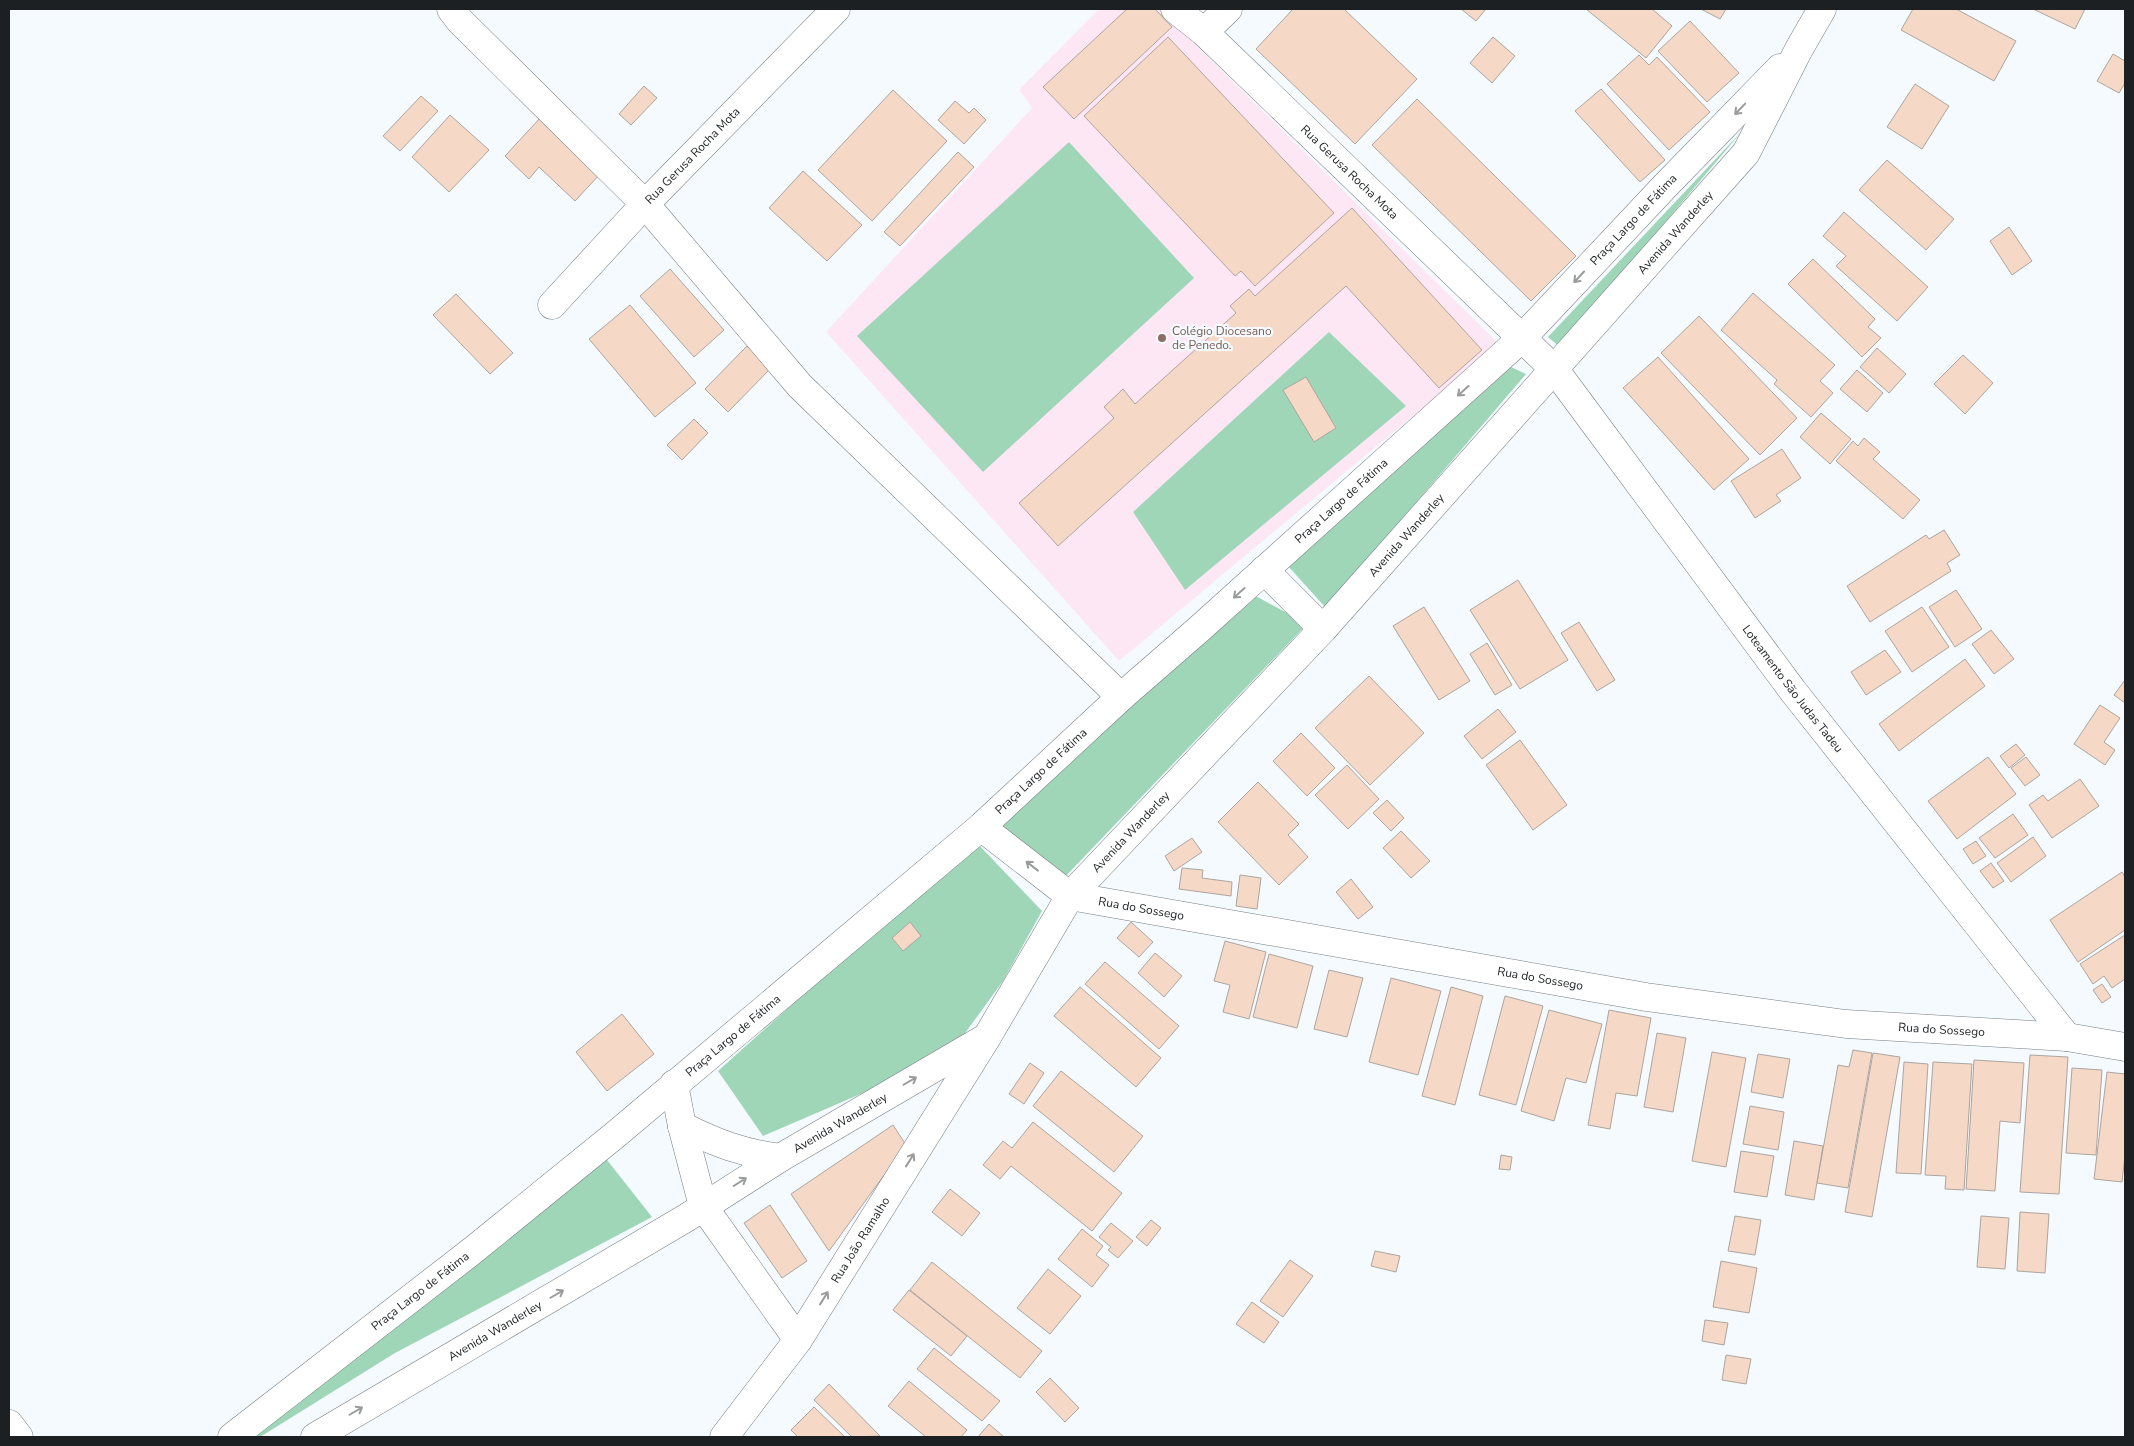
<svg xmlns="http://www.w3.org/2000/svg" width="2134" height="1446" viewBox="0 0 2134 1446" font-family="'Nunito Sans',sans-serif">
<rect width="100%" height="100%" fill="#f4fafe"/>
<path fill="#fee7f5" d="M1099 9H1159L1499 344 1119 661 826 332 1032 108 1019 90Z"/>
<g fill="#a0d6b8">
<path d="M1743 130 1560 347 1548 337Z"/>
<path d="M1069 142 1194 278 983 472 857 336Z"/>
<path d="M1329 332 1406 406 1185 590 1133 512Z"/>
<path d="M1511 367 1526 374 1326 608 1288 566Z"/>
<path d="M1252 594 1307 624 1061 881 994 830Z"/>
<path d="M975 841 1042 911 1003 981 963 1036 914 1071 763 1136 718 1071Z"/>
<path d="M596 1146 652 1217 395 1353 260 1437H217L426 1285Z"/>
</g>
<g fill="#f5d8c6" stroke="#aca5a0">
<path d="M1127 9H1155L1172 27 1074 119 1043 87Z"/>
<path d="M1293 9H1344L1417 79 1355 144 1256 49Z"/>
<path d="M1461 9H1486L1476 21Z"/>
<path d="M1586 9H1652L1672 26 1646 58Z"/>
<path d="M1701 9H1726L1720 19Z"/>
<path d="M1913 9H1956L2016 41 1994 81 1901 30Z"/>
<path d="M2033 9H2085L2075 29Z"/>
<path d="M1690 21 1739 73 1707 102 1658 51Z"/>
<path d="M1168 37 1334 213 1255 286 1241 271 1235 276 1084 116Z"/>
<path d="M1493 37 1515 56 1492 83 1470 63Z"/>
<path d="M2113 54 2125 61V83L2119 93 2097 81Z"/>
<path d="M1639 55 1649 65 1657 57 1710 112 1669 150 1607 84Z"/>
<path d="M1915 84 1949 106 1922 149 1887 127Z"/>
<path d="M644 86 657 98 631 125 619 114Z"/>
<path d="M1601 89 1665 160 1640 182 1575 111Z"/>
<path d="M893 90 947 141 872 221 818 170Z"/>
<path d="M421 96 438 111 400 151 383 136Z"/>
<path d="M1417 99 1576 256 1531 301 1372 145Z"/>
<path d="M955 101 969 113 974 108 986 120 964 144 938 120Z"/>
<path d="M450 115 489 150 449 192 412 157Z"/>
<path d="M541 117 601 173 575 201 539 167 529 179 505 156Z"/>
<path d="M958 152 974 167 900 246 884 232Z"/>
<path d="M1887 160 1954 219 1926 250 1859 190Z"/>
<path d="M803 171 862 225 827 261 769 208Z"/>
<path d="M1352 208 1482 350 1439 388 1346 286 1058 546 1019 503 1114 418 1104 407 1123 389 1135 404 1236 313 1230 306 1249 289 1255 296Z"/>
<path d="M1844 212 1928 287 1897 321 1836 266 1846 256 1823 236Z"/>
<path d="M2009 227 2032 261 2012 275 1990 241Z"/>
<path d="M1813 259 1875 319 1868 327 1881 338 1862 357 1788 284Z"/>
<path d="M670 269 724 330 694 357 640 296Z"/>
<path d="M1753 293 1835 365 1820 381 1833 393 1811 417 1774 384 1777 380 1721 330Z"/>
<path d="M456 294 513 353 490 374 433 315Z"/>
<path d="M630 305 696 383 655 417 589 339Z"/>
<path d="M1699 316 1797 418 1760 455 1661 353Z"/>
<path d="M747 346 770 369 728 412 705 389Z"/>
<path d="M1877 348 1906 374 1889 393 1860 367Z"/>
<path d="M1963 355 1993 383 1965 414 1934 384Z"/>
<path d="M1658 357 1749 459 1714 490 1623 388Z"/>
<path d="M1857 370 1883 393 1867 412 1840 389Z"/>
<path d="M1306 377 1336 428 1314 442 1283 390Z"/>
<path d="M1821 413 1851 439 1830 464 1800 437Z"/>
<path d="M694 419 708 433 682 460 667 445Z"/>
<path d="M1864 438 1880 452 1873 459 1920 500 1903 519 1836 461 1853 441 1858 446Z"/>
<path d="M1782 449 1801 478 1776 495 1781 501 1755 518 1731 481Z"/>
<path d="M1944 530 1960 555 1947 563 1951 571 1870 622 1847 586 1926 535 1929 539Z"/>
<path d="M1518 580 1568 660 1520 689 1470 610Z"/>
<path d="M1956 590 1982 629 1955 647 1929 607Z"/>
<path d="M1424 607 1470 681 1439 700 1393 626Z"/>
<path d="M1922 607 1949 647 1912 672 1885 631Z"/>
<path d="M1579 622 1615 680 1597 691 1561 633Z"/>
<path d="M1991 630 2014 659 1994 674 1972 644Z"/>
<path d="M1487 643 1512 685 1495 695 1470 654Z"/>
<path d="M1885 650 1901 672 1866 695 1851 672Z"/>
<path d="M1965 659 1985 686 1899 751 1879 724Z"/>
<path d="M1369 676 1424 733 1370 785 1315 728Z"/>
<path d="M2125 680V703L2114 695Z"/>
<path d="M2100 705 2120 718 2104 742 2115 750 2105 765 2074 744Z"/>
<path d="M1498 709 1516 732 1482 759 1464 736Z"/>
<path d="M1301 733 1335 768 1307 796 1273 761Z"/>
<path d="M1520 740 1567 805 1533 830 1486 765Z"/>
<path d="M2016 744 2025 755 2009 768 2000 756Z"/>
<path d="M1988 757 2016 794 1957 839 1928 801Z"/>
<path d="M2026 757 2040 775 2025 786 2011 768Z"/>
<path d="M1347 765 1379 799 1348 829 1315 795Z"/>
<path d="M2080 779 2099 806 2052 838 2029 805 2043 795 2048 801Z"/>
<path d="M1258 782 1299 824 1288 835 1308 857 1279 885 1218 822Z"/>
<path d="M1387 800 1404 818 1391 831 1373 813Z"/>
<path d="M2013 814 2028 835 1995 858 1979 838Z"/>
<path d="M1401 831 1430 861 1411 878 1383 848Z"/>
<path d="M2033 837 2046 856 2011 882 1997 863Z"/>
<path d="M1192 838 1202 852 1174 871 1165 856Z"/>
<path d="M1976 841 1986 856 1973 864 1963 849Z"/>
<path d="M1991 863 2004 881 1993 888 1980 871Z"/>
<path d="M1182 868 1203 870 1202 878 1232 882 1231 896 1179 889Z"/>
<path d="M2122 872 2125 877V930L2078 962 2050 920Z"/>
<path d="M1240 875 1261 878 1257 909 1236 906Z"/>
<path d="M1351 879 1373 907 1358 919 1336 892Z"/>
<path d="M910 922 921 936 903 951 892 938Z"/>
<path d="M1131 922 1153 942 1139 957 1117 938Z"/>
<path d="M2125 935V979L2112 988 2104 976 2093 984 2080 964Z"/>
<path d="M1225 941 1266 952 1249 1019 1223 1012 1230 985 1214 981Z"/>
<path d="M1155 953 1182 976 1164 997 1138 973Z"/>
<path d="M1269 954 1313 966 1297 1028 1253 1017Z"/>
<path d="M1105 962 1179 1026 1159 1049 1085 984Z"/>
<path d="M1329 970 1363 978 1347 1037 1314 1029Z"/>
<path d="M1391 978 1441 991 1418 1075 1369 1062Z"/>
<path d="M2102 984 2111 997 2102 1003 2093 990Z"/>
<path d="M1080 987 1161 1058 1136 1087 1054 1016Z"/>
<path d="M1451 987 1483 996 1455 1105 1422 1096Z"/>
<path d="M1505 996 1543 1006 1516 1105 1479 1095Z"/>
<path d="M1549 1010 1602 1024 1586 1083 1566 1078 1554 1121 1521 1111Z"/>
<path d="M1609 1010 1651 1018 1637 1096 1616 1093 1610 1129 1588 1125Z"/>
<path d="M622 1014 654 1054 607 1091 576 1052Z"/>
<path d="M1657 1033 1686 1038 1673 1112 1644 1107Z"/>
<path d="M1853 1050 1872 1053 1848 1188 1817 1183 1838 1065 1849 1067Z"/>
<path d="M1712 1052 1746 1058 1726 1167 1692 1161Z"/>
<path d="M1873 1053 1900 1057 1872 1217 1845 1212Z"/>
<path d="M1758 1054 1790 1059 1783 1098 1751 1092Z"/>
<path d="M2030 1055 2068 1057 2059 1194 2020 1192Z"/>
<path d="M1974 1060 2024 1063 2020 1123 2000 1121 1995 1191 1966 1189Z"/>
<path d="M1904 1062 1928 1064 1921 1174 1896 1173Z"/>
<path d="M1933 1062 1972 1064 1964 1190 1945 1189 1946 1176 1925 1175Z"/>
<path d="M1030 1063 1044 1073 1024 1104 1009 1094Z"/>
<path d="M2072 1068 2102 1070 2096 1155 2066 1153Z"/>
<path d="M1061 1071 1143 1136 1114 1172 1033 1106Z"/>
<path d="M2107 1072 2125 1074V1156L2122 1182 2094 1179Z"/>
<path d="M1750 1106 1784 1112 1778 1150 1743 1144Z"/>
<path d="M1033 1122 1122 1193 1092 1231 1011 1166 1000 1179 983 1165 1003 1141 1012 1148Z"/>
<path d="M893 1125 906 1145 829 1251 791 1194Z"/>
<path d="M1794 1141 1823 1146 1814 1200 1785 1195Z"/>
<path d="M1741 1151 1774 1156 1767 1197 1734 1192Z"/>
<path d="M1501 1155 1512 1157 1510 1170 1499 1169Z"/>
<path d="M950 1189 980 1213 962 1236 932 1212Z"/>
<path d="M770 1205 807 1261 782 1278 744 1223Z"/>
<path d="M2020 1212 2049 1214 2045 1273 2017 1271Z"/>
<path d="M1735 1216 1761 1220 1755 1255 1728 1251Z"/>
<path d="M1981 1216 2009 1218 2005 1269 1977 1267Z"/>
<path d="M1151 1220 1161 1228 1147 1246 1136 1237Z"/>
<path d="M1111 1223 1133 1241 1118 1258 1108 1250 1111 1247 1099 1237Z"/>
<path d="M1082 1229 1103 1246 1096 1255 1109 1265 1092 1287 1058 1259Z"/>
<path d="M1375 1251 1400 1256 1396 1272 1371 1266Z"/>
<path d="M1290 1260 1313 1276 1283 1317 1260 1301Z"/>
<path d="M1721 1261 1757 1268 1749 1313 1713 1307Z"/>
<path d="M932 1262 1042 1351 1020 1378 910 1290Z"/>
<path d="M1048 1269 1081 1296 1050 1334 1017 1308Z"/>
<path d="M909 1290 967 1336 951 1356 893 1310Z"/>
<path d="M1252 1302 1279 1322 1264 1343 1236 1324Z"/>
<path d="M1705 1320 1728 1323 1724 1345 1702 1341Z"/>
<path d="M934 1348 1000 1401 982 1421 917 1369Z"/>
<path d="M1726 1355 1751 1359 1746 1384 1722 1380Z"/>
<path d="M1050 1378 1079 1408 1065 1422 1036 1392Z"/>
<path d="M909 1381 967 1430 961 1437H926L888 1406Z"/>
<path d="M829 1384 880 1436 852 1437 814 1400Z"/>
<path d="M814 1407 845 1437H798L791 1430Z"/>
<path d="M989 1424 1004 1437H978Z"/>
</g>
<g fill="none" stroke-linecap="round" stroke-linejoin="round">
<defs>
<g id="minor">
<path d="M451 9 460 21 645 204 800 386 1121 697"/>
<path id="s1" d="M1175 9 1204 32 1555 370 1793 691 2067 1037"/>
<path d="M1204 32 1228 9"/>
<path id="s2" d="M552 305 645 204 836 9"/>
<path id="s3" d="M981 827 1070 896 1646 997 1846 1024 2067 1037 2125 1047"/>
<path d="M674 1084 682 1126 703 1206 798 1340"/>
<path d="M9 1424 19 1437"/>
<path id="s4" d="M724 1437 798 1340 987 1037"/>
</g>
<g id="major">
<path d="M1264 570 1323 629"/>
<path d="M682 1126C716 1143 742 1153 780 1158"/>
<path id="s5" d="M232 1437 472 1251 615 1135 981 827 1121 697 1198 630 1522 338 1667 184 1780 68"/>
<path id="s6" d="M315 1437 686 1218 780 1158 987 1037 1070 896 1323 629 1746 153 1799 49 1822 9"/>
</g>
</defs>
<use href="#minor" stroke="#777d82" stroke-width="29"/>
<use href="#major" stroke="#777d82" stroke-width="29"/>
<use href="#minor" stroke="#fff" stroke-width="28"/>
<use href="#major" stroke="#fff" stroke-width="28"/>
</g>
<defs><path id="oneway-shaft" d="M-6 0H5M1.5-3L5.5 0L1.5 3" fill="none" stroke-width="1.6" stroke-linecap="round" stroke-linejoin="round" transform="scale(1.25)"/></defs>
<g stroke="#999b9c">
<use href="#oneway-shaft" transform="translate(1740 109) rotate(134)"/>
<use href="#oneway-shaft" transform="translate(1579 277) rotate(133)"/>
<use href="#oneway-shaft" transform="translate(1463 391) rotate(138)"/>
<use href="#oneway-shaft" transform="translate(1239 593) rotate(138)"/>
<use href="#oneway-shaft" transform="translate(1032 866) rotate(-142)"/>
<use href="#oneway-shaft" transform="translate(910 1081) rotate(-30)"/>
<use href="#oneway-shaft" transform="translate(910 1160) rotate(-58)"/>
<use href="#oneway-shaft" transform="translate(740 1182) rotate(-32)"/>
<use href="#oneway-shaft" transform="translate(557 1294) rotate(-30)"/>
<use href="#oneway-shaft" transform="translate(824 1298) rotate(-58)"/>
<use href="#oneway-shaft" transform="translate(356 1411) rotate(-30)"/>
</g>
<circle fill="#8d6e63" stroke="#f4fafe" stroke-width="2" cx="1162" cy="338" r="5"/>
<g text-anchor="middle" stroke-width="4.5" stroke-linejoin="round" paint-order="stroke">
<g font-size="12" fill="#1d2022" stroke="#f4fafe">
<text dy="4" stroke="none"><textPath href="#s2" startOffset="205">Rua Gerusa Rocha Mota</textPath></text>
<text dy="4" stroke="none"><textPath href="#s1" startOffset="239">Rua Gerusa Rocha Mota</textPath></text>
<text dy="4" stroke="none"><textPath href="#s5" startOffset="1858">Praça Largo de Fátima</textPath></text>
<text dy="4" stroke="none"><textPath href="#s6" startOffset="1844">Avenida Wanderley</textPath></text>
<text dy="4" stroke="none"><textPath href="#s5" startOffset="1452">Praça Largo de Fátima</textPath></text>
<text dy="4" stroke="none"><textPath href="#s6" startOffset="1439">Avenida Wanderley</textPath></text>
<text dy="4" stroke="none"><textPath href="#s1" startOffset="922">Loteamento São Judas Tadeu</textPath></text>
<text dy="4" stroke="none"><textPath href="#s5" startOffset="1048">Praça Largo de Fátima</textPath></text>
<text dy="4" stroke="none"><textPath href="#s6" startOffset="1034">Avenida Wanderley</textPath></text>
<text dy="4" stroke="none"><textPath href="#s3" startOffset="185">Rua do Sossego</textPath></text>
<text dy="4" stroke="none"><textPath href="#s3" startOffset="590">Rua do Sossego</textPath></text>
<text dy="4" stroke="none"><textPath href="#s3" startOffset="995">Rua do Sossego</textPath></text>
<text dy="4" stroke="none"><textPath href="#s5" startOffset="642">Praça Largo de Fátima</textPath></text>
<text dy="4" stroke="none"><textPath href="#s6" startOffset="612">Avenida Wanderley</textPath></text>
<text dy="4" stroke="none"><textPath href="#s4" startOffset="240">Rua João Ramalho</textPath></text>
<text dy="4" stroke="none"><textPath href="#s5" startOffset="238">Praça Largo de Fátima</textPath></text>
<text dy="4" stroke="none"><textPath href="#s6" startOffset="209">Avenida Wanderley</textPath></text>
</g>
<g font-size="12" fill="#785e54" stroke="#f4fafe" text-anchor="start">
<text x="1172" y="335">Colégio Diocesano<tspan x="1172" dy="14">de Penedo.</tspan></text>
</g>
</g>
<rect width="2134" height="1446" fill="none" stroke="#1d2022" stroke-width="20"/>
</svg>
